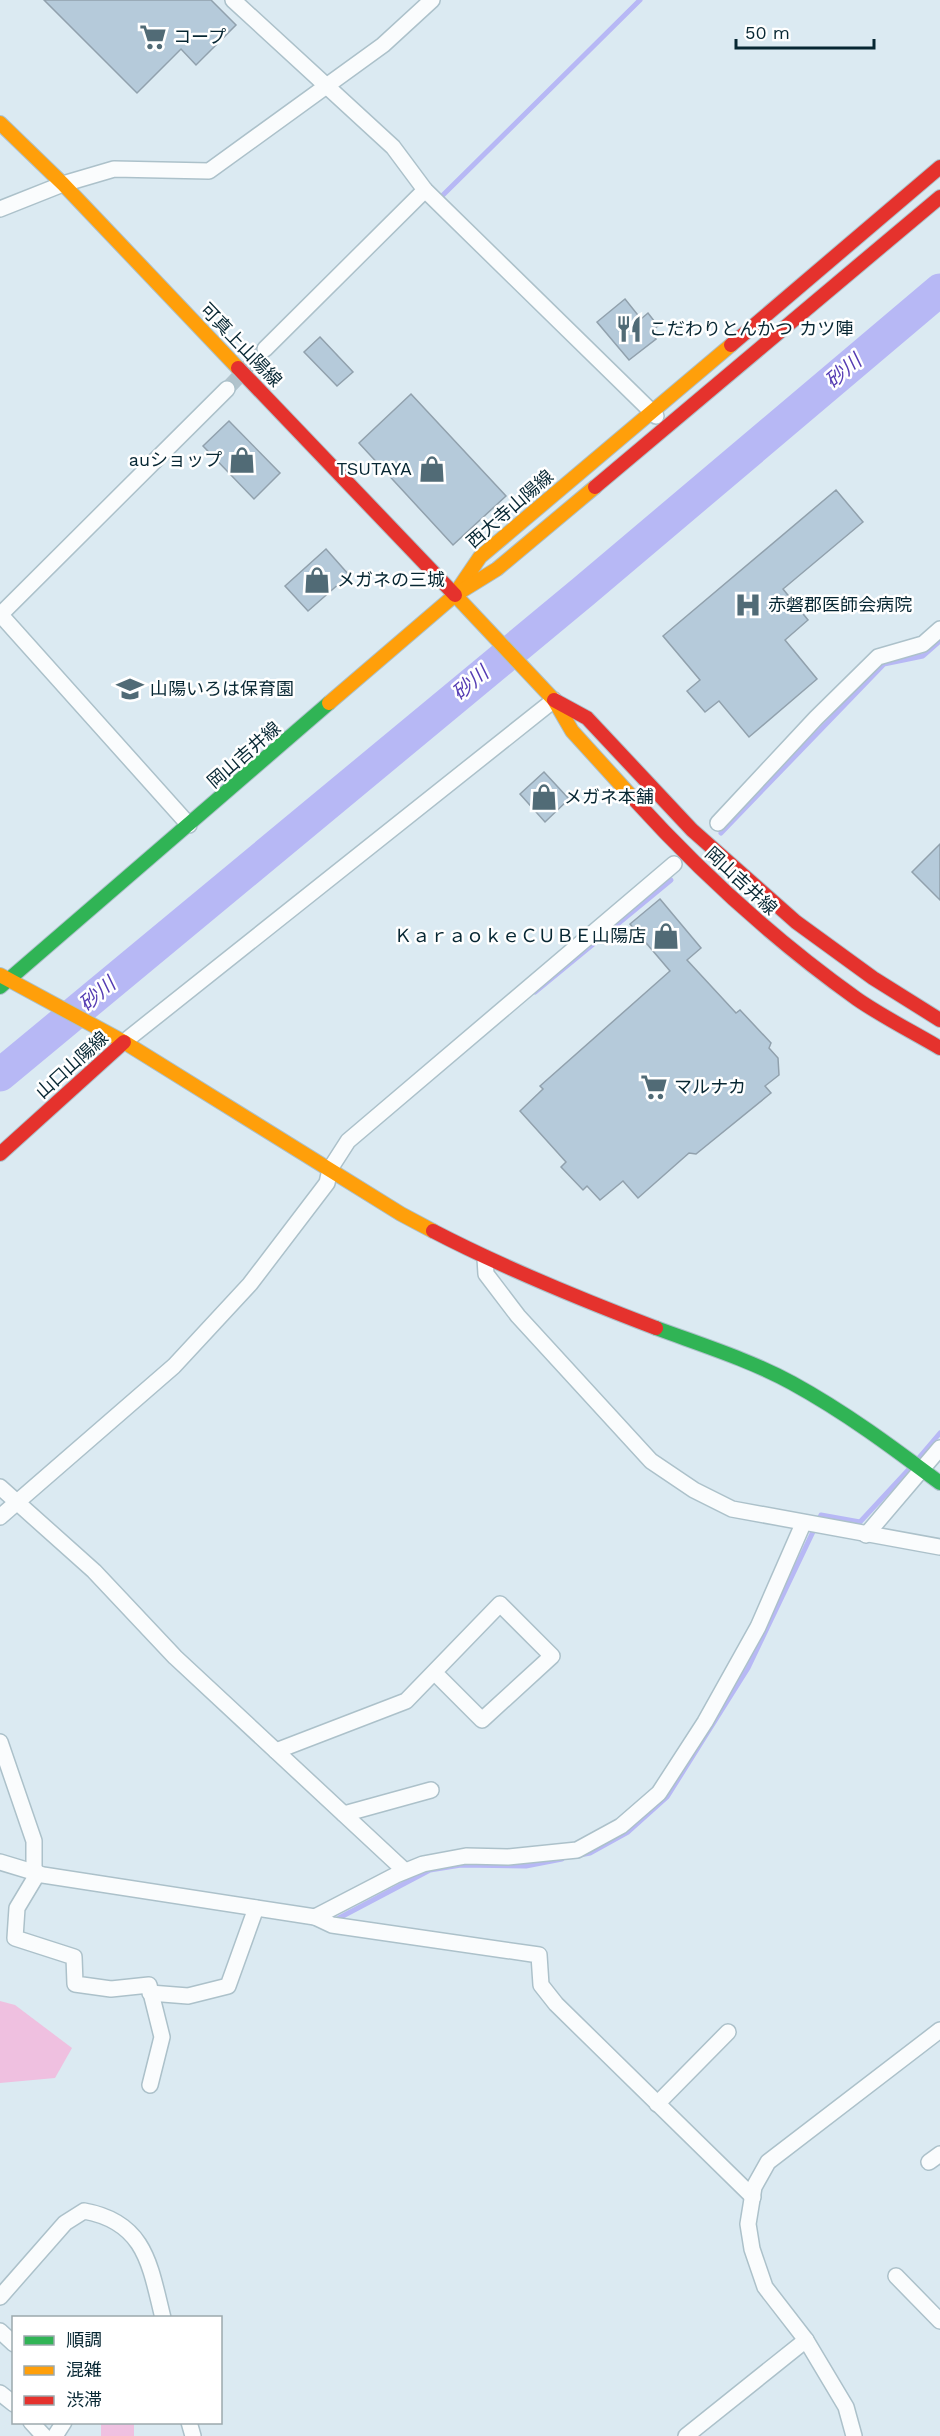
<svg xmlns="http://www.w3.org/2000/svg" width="940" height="2436" viewBox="0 0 940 2436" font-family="'Work Sans','Noto Sans JP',sans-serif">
<rect width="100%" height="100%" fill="#dbeaf2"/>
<g fill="#efc0e0">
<path d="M0 2001 15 2005 72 2048 55 2078 0 2083Z"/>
<rect x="101" y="2423" width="33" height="13"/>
</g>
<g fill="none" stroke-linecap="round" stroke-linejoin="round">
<g stroke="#b7b8f5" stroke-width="5">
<path d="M443 195 640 0"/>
<path d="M721 833 884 664 923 656 940 641"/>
<path d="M535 992 671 880"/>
<path d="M917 1460 940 1433"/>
<path d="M580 1855 590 1853 628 1832 667 1797 748 1668 821 1515 860 1522 911 1467"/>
<path d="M339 1918 430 1870 461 1865 526 1866 562 1859"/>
</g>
<path stroke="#b7b8f5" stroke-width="33" d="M0 1075 584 591 940 290"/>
</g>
<g fill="#b5cada" stroke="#91a1ad" stroke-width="1.5">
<path d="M44 0H211L236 25 196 65 181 49 137 93Z"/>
<path d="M625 299 641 319 648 313 658 326 651 332 656 339 629 360 597 322Z"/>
<path d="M320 337 353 372 337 386 304 352Z"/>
<path d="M411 394 506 496 453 545 359 443Z"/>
<path d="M229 421 280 473 254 499 203 446Z"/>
<path d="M836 490 863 522 783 589 808 620 785 640 817 679 749 737 719 701 705 712 687 691 700 680 663 636Z"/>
<path d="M326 549 349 575 308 611 285 586Z"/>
<path d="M544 772 569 799 545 822 520 794Z"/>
<path d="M940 844V900L912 872Z"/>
<path d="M660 899 701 948 687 960 736 1013 740 1010 771 1043 769 1048 778 1058 779 1075 765 1086 771 1093 696 1154 689 1153 638 1198 623 1181 600 1200 587 1186 583 1190 561 1167 566 1162 520 1111 543 1089 540 1086 670 971 630 924Z"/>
</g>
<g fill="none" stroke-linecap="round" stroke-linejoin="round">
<path stroke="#b1c3cc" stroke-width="15" stroke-dasharray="15 8" stroke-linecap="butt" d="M227 389 265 349"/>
<defs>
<g id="street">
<path d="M233 0 393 147 425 190 656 416"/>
<path d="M0 209 63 184 114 169 209 171 383 45 432 0"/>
<path d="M265 349 425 190"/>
<path d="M0 614 189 825"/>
<path d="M0 615 227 389"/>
<path d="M718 823 816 718 878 657 923 644 940 629"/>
<path d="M124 1042 554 700"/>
<path d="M485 1258 486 1274 518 1316 651 1461 694 1490 732 1509 940 1547"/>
<path d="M0 1487 94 1571 175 1657 405 1871"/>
<path d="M0 1517 174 1366 250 1284 327 1183 330 1169 348 1141 674 864"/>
<path d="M866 1535 940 1448"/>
<path d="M0 1742 34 1841V1872"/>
<path d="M276 1751 406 1701 500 1604 552 1656 482 1720 434 1672"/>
<path d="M344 1814 431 1790"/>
<path d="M0 1862 43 1875 315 1917 332 1925 539 1955 541 1985 556 2004 753 2197"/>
<path d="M38 1873 17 1908 15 1938 74 1957 75 1984 111 1989 149 1985 162 2037 150 2085"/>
<path d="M315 1917 396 1875 423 1864 466 1856 508 1857 577 1850 621 1826 659 1793 705 1722 758 1627 803 1524"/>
<path d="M150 1993 188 1996 228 1986 256 1908"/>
<path d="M657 2104 728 2032"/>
<path d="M929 2162 940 2154"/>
<path d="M896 2276 940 2321"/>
<path d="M0 2297 65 2223 84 2211C146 2222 150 2266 163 2318"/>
<path d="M0 2331 14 2344"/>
<path d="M0 2393 14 2404"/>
<path d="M31 2422 44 2436"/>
<path d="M189 2422 193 2436"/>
<path d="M55 2436 64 2422"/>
<path d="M686 2436 806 2340"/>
<path d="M854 2436 846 2407 806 2340 765 2287 752 2249 748 2224 754 2187 768 2162 940 2030"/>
</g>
<g id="fast">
<path d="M0 987 329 703"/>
<path d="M656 1328C702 1345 750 1360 792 1383 845 1412 892 1447 940 1483"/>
</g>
<g id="slow">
<path d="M0 123 63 184 238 368"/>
<path d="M459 588 480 557 731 345"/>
<path d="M455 595 554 700 572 731 632 797"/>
<path d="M329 703 455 595 497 569 595 487"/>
<path d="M0 975 124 1042 401 1214 433 1231"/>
</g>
<g id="jam">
<path d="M731 345 940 167"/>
<path d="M238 368 455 595"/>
<path d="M595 487 940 197"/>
<path d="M554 700 587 718 692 830 796 922 873 978 940 1020"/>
<path d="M632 797C700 872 774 940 857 999 883 1017 913 1032 940 1048"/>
<path d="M0 1154 124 1042"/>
<path d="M433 1231C506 1269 580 1299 656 1328"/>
</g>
</defs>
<use href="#street" stroke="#acc1ca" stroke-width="18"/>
<use href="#fast" stroke="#acc1ca" stroke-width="16"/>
<use href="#slow" stroke="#acc1ca" stroke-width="16"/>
<use href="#jam" stroke="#acc1ca" stroke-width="16"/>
<use href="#street" stroke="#fafcfd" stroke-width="15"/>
<use href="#fast" stroke="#30b455" stroke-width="14"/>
<use href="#slow" stroke="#ff9f0a" stroke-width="14"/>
<use href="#jam" stroke="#e5322d" stroke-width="14"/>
</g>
<defs>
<symbol id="supermarket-bare" viewBox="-9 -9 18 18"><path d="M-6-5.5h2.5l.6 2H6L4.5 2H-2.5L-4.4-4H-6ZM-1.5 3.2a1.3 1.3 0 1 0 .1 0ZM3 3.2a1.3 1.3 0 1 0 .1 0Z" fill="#516b76" stroke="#fff" stroke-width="2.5" paint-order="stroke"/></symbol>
<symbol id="restaurant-bare" viewBox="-9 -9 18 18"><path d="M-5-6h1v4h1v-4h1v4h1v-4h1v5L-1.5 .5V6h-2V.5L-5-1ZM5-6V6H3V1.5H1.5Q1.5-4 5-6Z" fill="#516b76" stroke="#fff" stroke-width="2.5" paint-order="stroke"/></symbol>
<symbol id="shop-bare" viewBox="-9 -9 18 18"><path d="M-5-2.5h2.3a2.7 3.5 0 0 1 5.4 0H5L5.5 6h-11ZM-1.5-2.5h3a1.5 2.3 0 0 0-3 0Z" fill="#516b76" stroke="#fff" stroke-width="2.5" paint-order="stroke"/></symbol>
<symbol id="hospital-bare" viewBox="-9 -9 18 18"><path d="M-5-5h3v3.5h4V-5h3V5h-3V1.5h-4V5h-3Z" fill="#516b76" stroke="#fff" stroke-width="2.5" paint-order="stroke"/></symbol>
<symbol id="school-bare" viewBox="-9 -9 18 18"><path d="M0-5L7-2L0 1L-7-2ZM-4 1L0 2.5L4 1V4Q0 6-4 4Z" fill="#516b76" stroke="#fff" stroke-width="2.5" paint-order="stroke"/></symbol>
</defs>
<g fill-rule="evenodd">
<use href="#supermarket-bare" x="134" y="18" width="38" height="38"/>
<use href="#restaurant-bare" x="610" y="310" width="38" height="38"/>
<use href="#shop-bare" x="223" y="441" width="38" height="38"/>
<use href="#shop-bare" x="413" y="450" width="38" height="38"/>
<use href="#shop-bare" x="298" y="561" width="38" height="38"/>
<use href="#hospital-bare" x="729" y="586" width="38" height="38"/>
<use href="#school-bare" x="111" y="670" width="38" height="38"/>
<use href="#shop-bare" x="525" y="778" width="38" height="38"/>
<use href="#shop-bare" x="647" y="917" width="38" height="38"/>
<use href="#supermarket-bare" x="635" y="1068" width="38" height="38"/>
</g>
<g text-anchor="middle" stroke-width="5" stroke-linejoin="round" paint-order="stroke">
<g font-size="18" fill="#072733" stroke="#fff" text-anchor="start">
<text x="173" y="43">コープ</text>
<text x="649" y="335">こだわりとんかつ カツ陣</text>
<text x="222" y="466" text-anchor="end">auショップ</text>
<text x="412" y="475" text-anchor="end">TSUTAYA</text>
<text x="337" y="586">メガネの三城</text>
<text x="768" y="611">赤磐郡医師会病院</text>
<text x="150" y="695">山陽いろは保育園</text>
<text x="564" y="803">メガネ本舗</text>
<text x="646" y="942" text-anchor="end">ＫａｒａｏｋｅＣＵＢＥ山陽店</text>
<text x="674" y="1093">マルナカ</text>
</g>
<g font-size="18" fill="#072733" stroke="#fff">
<text transform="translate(241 345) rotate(46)" y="6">可真上山陽線</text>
<text transform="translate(510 509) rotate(-41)" y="6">西大寺山陽線</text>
<text transform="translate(244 755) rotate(-41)" y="6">岡山吉井線</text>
<text transform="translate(741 881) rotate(43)" y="6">岡山吉井線</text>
<text transform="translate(72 1065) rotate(-42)" y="6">山口山陽線</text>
</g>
<g font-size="20" font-style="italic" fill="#553cb3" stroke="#fff">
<text transform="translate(843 371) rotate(-40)" y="7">砂川</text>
<text transform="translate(470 683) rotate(-40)" y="7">砂川</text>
<text transform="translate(97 994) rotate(-40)" y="7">砂川</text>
</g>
</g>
<rect x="12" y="2316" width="210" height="108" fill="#ffffff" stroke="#9ca9ad" stroke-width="1.5"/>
<rect x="24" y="2336" width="30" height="9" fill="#30b455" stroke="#9ca9ad" stroke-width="1.5"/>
<text x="66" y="2346" font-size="18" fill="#072733">順調</text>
<rect x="24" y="2366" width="30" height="9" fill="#ff9f0a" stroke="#9ca9ad" stroke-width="1.5"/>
<text x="66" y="2376" font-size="18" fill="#072733">混雑</text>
<rect x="24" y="2396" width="30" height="9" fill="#e5322d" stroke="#9ca9ad" stroke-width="1.5"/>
<text x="66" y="2406" font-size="18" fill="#072733">渋滞</text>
<path d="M736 39v9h138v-9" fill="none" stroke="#072733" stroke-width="3"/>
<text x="745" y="39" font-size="18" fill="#072733" stroke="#ffffff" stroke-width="4.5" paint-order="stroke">50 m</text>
</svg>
